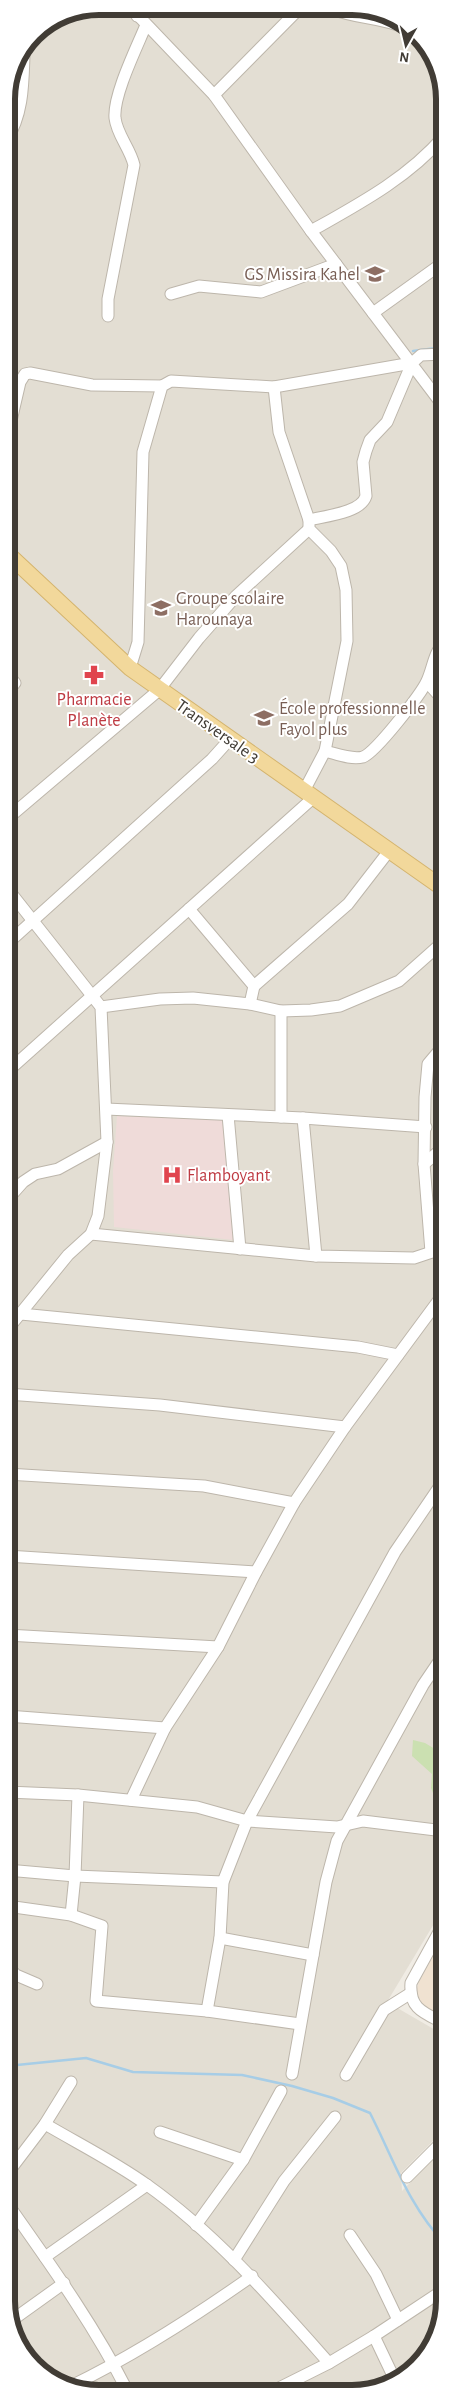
<svg xmlns="http://www.w3.org/2000/svg" width="451" height="2400" viewBox="0 0 451 2400" font-family="'Alegreya Sans',sans-serif">
<rect width="100%" height="100%" fill="#f0ece4"/>
<path fill="#e3ded3" d="M99 6 376 9 422 38 444 87V1907L387 2002 444 2035 445 2129 401 2173 402 2191 445 2147V2307L418 2366 364 2393 81 2392 30 2362 7 2313 6 93 34 33 64 13Z"/>
<path fill="#f0e2d1" d="M444 1936V2017L423 2006 415 1995 419 1982Z"/>
<path fill="#efdbd9" d="M117 1116 226 1120 234 1240 114 1227 113 1171Z"/>
<path fill="#cbe0b1" d="M413 1740 425 1743 440 1752 439 1762 444 1765V1810L435 1798 431 1788 432 1774 412 1756Z"/>
<g fill="none" stroke-linecap="round" stroke-linejoin="round">
<g stroke="#a7cde6" stroke-width="2.5">
<path d="M413 351 444 347"/>
<path d="M7 2066 86 2058 133 2072 242 2075 292 2086 333 2098 370 2113C394 2160 408 2205 445 2244"/>
</g>
<defs>
<g id="minor">
<path d="M130 7 214 95 311 231 444 407"/>
<path d="M333 9C356 19 382 17 405 28"/>
<path d="M137 16 148 7"/>
<path d="M214 95 300 8"/>
<path d="M6 141C23 115 23 85 24 55"/>
<path d="M311 231C359 204 408 178 444 136"/>
<path d="M171 294 199 286 261 292 336 264"/>
<path d="M373 313 444 262"/>
<path d="M108 316V299L134 165C130 148 117 135 115 118 113 95 137 47 146 25"/>
<path d="M274 387 279 432 309 520V529L331 551 341 566 346 590 347 641 325 751 304 791"/>
<path d="M7 438 20 382 25 374 30 373 92 385 162 386"/>
<path d="M309 520C325 516 361 513 366 496L363 462 366 451 370 440 387 422 412 363"/>
<path d="M130 668 138 642 143 452 162 386 171 381 274 387 412 363 421 355 444 354"/>
<path d="M7 674 15 683 7 690"/>
<path d="M427 682 444 701"/>
<path d="M325 751C337 754 351 760 363 757 376 752 421 694 427 681 433 668 434 652 444 643"/>
<path d="M7 819 159 690 199 638 236 596 309 529"/>
<path d="M7 888 101 1007 107 1142 98 1216 91 1234 68 1255 7 1330"/>
<path d="M189 909 254 986 250 1004"/>
<path d="M7 944 212 759 230 739"/>
<path d="M254 986 348 904 389 851"/>
<path d="M101 1007 160 999 193 998 250 1004 281 1011 311 1010 340 1006 399 981 444 941"/>
<path d="M7 1072 313 798"/>
<path d="M106 1109 303 1118 426 1127"/>
<path d="M228 1115 240 1249"/>
<path d="M281 1117V1011"/>
<path d="M303 1118 316 1256"/>
<path d="M424 1164 444 1147"/>
<path d="M7 1200 23 1182 35 1174 58 1169 107 1142"/>
<path d="M91 1234 316 1256 414 1258 444 1248"/>
<path d="M431 1252 424 1164 425 1097 428 1064 444 1045"/>
<path d="M21 1314 358 1347 398 1355"/>
<path d="M7 1394 160 1405 345 1427"/>
<path d="M7 1474 204 1486 294 1503"/>
<path d="M7 1556 256 1572"/>
<path d="M7 1635 218 1647"/>
<path d="M7 1716 165 1728"/>
<path d="M7 1792 78 1795 197 1807 247 1821 337 1827 363 1821 444 1831"/>
<path d="M131 1800 165 1728 218 1647 256 1572 294 1503 345 1427 444 1293"/>
<path d="M7 1870 75 1876 223 1882"/>
<path d="M7 1906 71 1915 102 1926 96 2001 207 2011 300 2024"/>
<path d="M71 1915 75 1876 78 1795"/>
<path d="M444 1923 411 1983C409 2009 424 2013 444 2023"/>
<path d="M220 1938 313 1955"/>
<path d="M7 1966 16 1975 37 1984"/>
<path d="M207 2011 220 1938 223 1882 247 1821 395 1552 444 1480"/>
<path d="M292 2074 326 1882 337 1841 423 1685 444 1654"/>
<path d="M346 2075 384 2010 411 1993"/>
<path d="M45 2124C79 2144 115 2162 147 2185 216 2234 273 2300 329 2363"/>
<path d="M160 2132 243 2160"/>
<path d="M7 2174 45 2124 71 2082"/>
<path d="M407 2177 445 2139"/>
<path d="M7 2203C50 2264 94 2325 128 2392"/>
<path d="M196 2225 243 2160 281 2091"/>
<path d="M350 2235 376 2274 398 2320"/>
<path d="M45 2257 147 2185"/>
<path d="M234 2260 284 2181 335 2117"/>
<path d="M11 2321 64 2283"/>
<path d="M374 2336 394 2378"/>
<path d="M71 2386C135 2355 194 2317 252 2276"/>
<path d="M269 2393 329 2363 374 2336 445 2289"/>
</g>
<path id="major" d="M7 553 130 668 444 889"/>
</defs>
<use href="#minor" stroke="#bdb6ab" stroke-width="13"/>
<use href="#major" stroke="#d4b46e" stroke-width="17"/>
<use href="#minor" stroke="#fff" stroke-width="11"/>
<use href="#major" stroke="#f2d89b" stroke-width="15"/>
</g>
<defs>
<symbol id="school-bare" viewBox="-9 -9 18 18"><path d="M0-5L7-2L0 1L-7-2ZM-4 1L0 2.5L4 1V4Q0 6-4 4Z" fill="#8d6e63" stroke="#fff" stroke-width="2.5" paint-order="stroke"/></symbol>
<symbol id="pharmacy-bare" viewBox="-9 -9 18 18"><path d="M-2-6h4v4h4v4h-4v4h-4v-4h-4v-4h4Z" fill="#e0444e" stroke="#fff" stroke-width="2.5" paint-order="stroke"/></symbol>
<symbol id="university-bare" viewBox="-9 -9 18 18"><path d="M0-5L7-2L0 1L-7-2ZM-4 1L0 2.5L4 1V4Q0 6-4 4Z" fill="#8d6e63" stroke="#fff" stroke-width="2.5" paint-order="stroke"/></symbol>
<symbol id="hospital-bare" viewBox="-9 -9 18 18"><path d="M-5-5h3v3.5h4V-5h3V5h-3V1.5h-4V5h-3Z" fill="#e0444e" stroke="#fff" stroke-width="2.5" paint-order="stroke"/></symbol>
</defs>
<g fill-rule="evenodd">
<use href="#school-bare" x="361" y="260" width="28" height="28"/>
<use href="#school-bare" x="147" y="594" width="28" height="28"/>
<use href="#pharmacy-bare" x="80" y="661" width="28" height="28"/>
<use href="#university-bare" x="250" y="704" width="28" height="28"/>
<use href="#hospital-bare" x="158" y="1161" width="28" height="28"/>
</g>
<g text-anchor="middle" stroke-width="4" stroke-linejoin="round" paint-order="stroke">
<g font-size="18" fill="#785e54" stroke="#fff" text-anchor="start">
<text x="360" y="280" text-anchor="end">GS Missira Kahel</text>
<text x="176" y="604">Groupe scolaire<tspan x="176" dy="21">Harounaya</tspan></text>
<text x="279" y="714">École professionnelle<tspan x="279" dy="21">Fayol plus</tspan></text>
</g>
<g font-size="18" fill="#be3a42" stroke="#fff">
<text x="94" y="705">Pharmacie<tspan x="94" dy="21">Planète</tspan></text>
<text x="187" y="1181" text-anchor="start">Flamboyant</text>
</g>
<g font-size="18" fill="#413c35" stroke="#fff">
<text transform="translate(218 731) rotate(35)" y="6">Transversale 3</text>
</g>
</g>
<path d="M0 0H451V2400H0ZM99 15H352A84 84 0 0 1 436 99V2301A84 84 0 0 1 352 2385H99A84 84 0 0 1 15 2301V99A84 84 0 0 1 99 15Z" fill="#fff" fill-rule="evenodd"/>
<path fill="none" stroke="#413c35" stroke-width="6" d="M99 15H352A84 84 0 0 1 436 99V2301A84 84 0 0 1 352 2385H99A84 84 0 0 1 15 2301V99A84 84 0 0 1 99 15Z"/>
<g transform="translate(406 45) rotate(188)" stroke="#ffffff" stroke-width="4" paint-order="stroke">
<path d="M0-4L9 19L0 12L-9 19Z" fill="#413c35"/>
<text y="-8" font-size="14" font-weight="bold" text-anchor="middle" fill="#413c35">N</text>
</g>
</svg>
